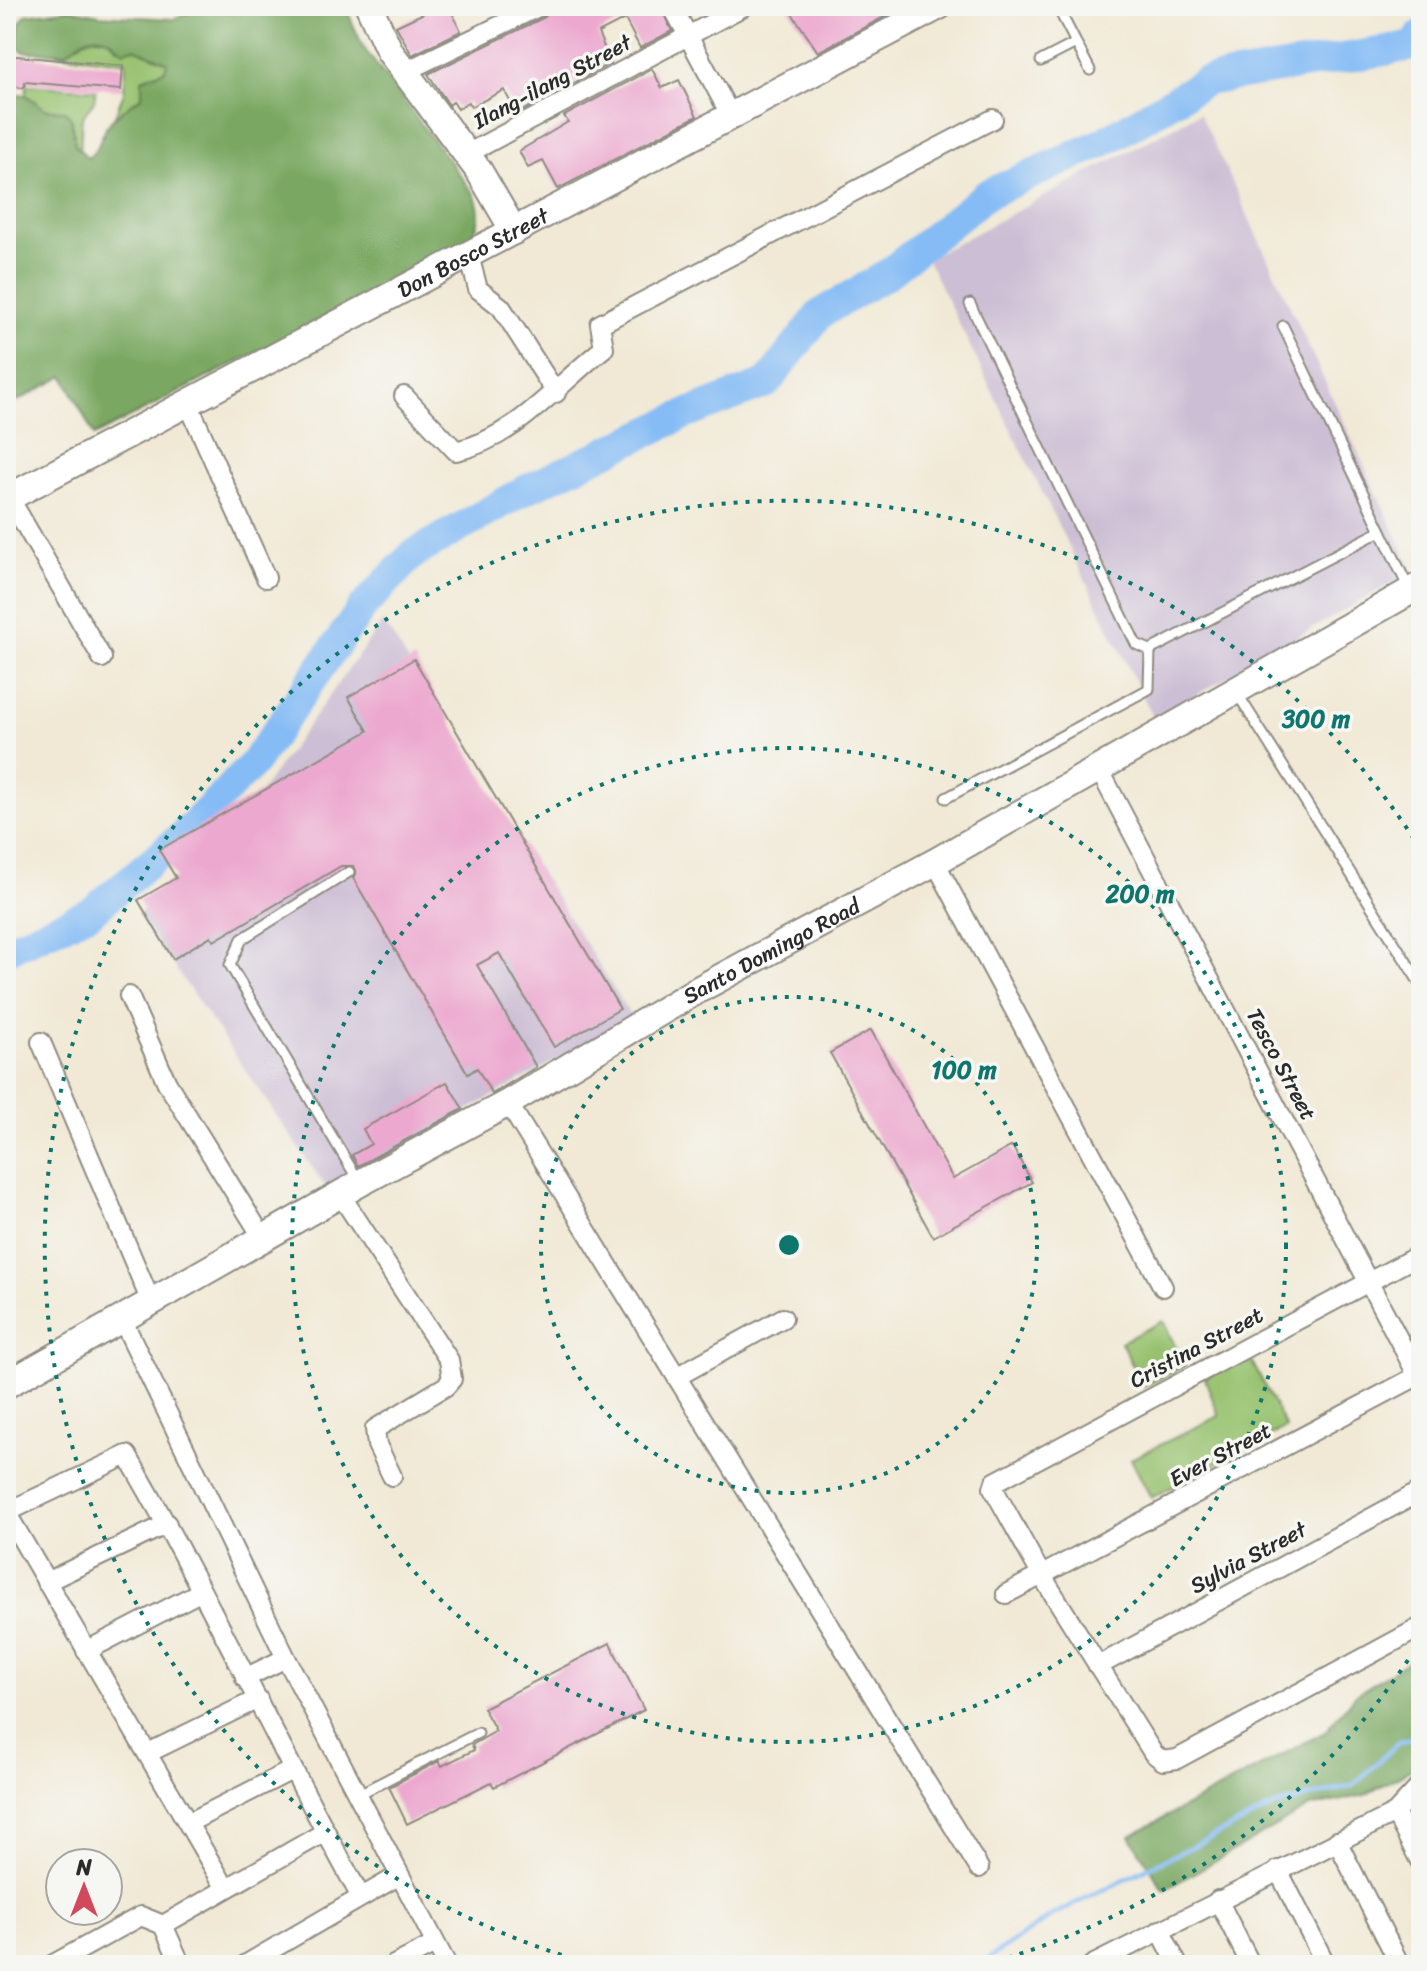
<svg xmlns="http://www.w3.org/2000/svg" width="1427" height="1971" viewBox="0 0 1427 1971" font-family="Sriracha,sans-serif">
<rect width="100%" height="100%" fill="#f6f6f2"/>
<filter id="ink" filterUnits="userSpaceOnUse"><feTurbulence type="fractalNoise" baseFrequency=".0125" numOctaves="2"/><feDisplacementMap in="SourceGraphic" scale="16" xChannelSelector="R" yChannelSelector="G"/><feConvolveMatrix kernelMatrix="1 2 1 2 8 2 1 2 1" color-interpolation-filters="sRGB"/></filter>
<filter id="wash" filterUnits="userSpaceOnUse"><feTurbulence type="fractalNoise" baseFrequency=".006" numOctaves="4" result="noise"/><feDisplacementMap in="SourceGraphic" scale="32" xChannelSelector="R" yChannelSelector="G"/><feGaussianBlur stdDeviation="1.8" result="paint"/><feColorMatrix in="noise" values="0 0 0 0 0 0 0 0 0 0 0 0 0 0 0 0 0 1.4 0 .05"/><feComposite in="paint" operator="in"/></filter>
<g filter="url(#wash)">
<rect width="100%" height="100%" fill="#f1e9d5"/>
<g fill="#ccbed4">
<path d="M1200 113 1413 571 1154 719 927 259Z"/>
<path d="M383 621 632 1018 327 1189 138 914 188 869 253 802Z"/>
</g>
<g fill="#98c26f" stroke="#62764d" stroke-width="2">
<path d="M95 37 109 39 117 48H134L167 62 165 70 142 79V96L113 121 124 92 126 62 55 54C71 52 79 39 95 37Z"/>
<path d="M27 85 96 90 94 101 82 118 80 150 75 145 74 133 26 95Z"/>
<path d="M1163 1321 1185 1366 1143 1387 1121 1342Z"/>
<path d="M1249 1356 1286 1428 1151 1498 1131 1459 1219 1416 1205 1378Z"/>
</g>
<g fill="#7aa862" stroke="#526a46" stroke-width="2">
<path d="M202 6H345L363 47 474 194C483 215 480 229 463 245L94 436 64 376 6 407V92L26 95 45 109 65 111 71 118 75 145 88 158C100 148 98 144 104 132 112 115 129 107 142 96V79L165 70 167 62 134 48 124 51C117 48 114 41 108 39 91 31 78 43 66 53L24 52 17 47 19 24 26 15 70 9 100 15 174 19Z"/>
<path d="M1421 1653V1764L1365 1795 1310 1807 1164 1890 1130 1836 1325 1732 1355 1695Z"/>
</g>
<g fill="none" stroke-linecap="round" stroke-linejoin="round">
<path stroke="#85bcf5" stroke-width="5" d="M979 1965 1056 1913 1275 1806 1353 1786 1398 1743 1421 1735"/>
<path stroke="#85bcf5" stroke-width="30" d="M6 950 91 912 183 835 253 764 362 608 412 555 527 489 684 415 767 383 820 314 886 275 987 194 1100 144 1206 81 1414 46 1421 35"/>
</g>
<g id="blocks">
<g fill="#eca8cf">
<path d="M439 6H449L461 31 412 55 396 26Z"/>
<path d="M552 6H660L672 31 640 48 625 19 598 33 611 63 517 114 504 90 471 107 468 102 458 109 453 102 449 105 428 74 545 17Z"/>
<path d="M787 6H905L818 52Z"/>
<path d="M6 55 123 66 121 90 25 82 24 88 6 86Z"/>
<path d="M652 69 662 88 679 80 697 116 558 189 543 161 528 168 519 151 568 122 564 116Z"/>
<path d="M414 659 620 1009 554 1047 499 953 477 965 536 1067 492 1094 477 1068 468 1074 353 878 356 873 353 866H341L214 941 211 936 173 959 138 900 176 878 159 850 368 731 348 697Z"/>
<path d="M871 1030 953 1179 1012 1146 1032 1182 933 1237 830 1053Z"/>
<path d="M447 1082 463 1109 358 1166 352 1155 371 1144 363 1129Z"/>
<path d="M610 1643 644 1710 494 1787 491 1782 407 1824 389 1787 439 1761 442 1766 474 1750 472 1745 496 1731 483 1708Z"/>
</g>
</g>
</g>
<g filter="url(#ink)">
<use href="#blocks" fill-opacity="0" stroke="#8e8a80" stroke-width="2"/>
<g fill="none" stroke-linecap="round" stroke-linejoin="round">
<defs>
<g id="lane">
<path d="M1057 6 1090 70"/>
<path d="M1041 61 1074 44"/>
<path d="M970 304 1136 644 1150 650 1381 531"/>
<path d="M1283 326 1408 587"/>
<path d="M1237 693 1421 985"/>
<path d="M946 798 1149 689 1150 650"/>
<path d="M349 872 242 939 230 965 358 1180"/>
<path d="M357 1795 478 1733"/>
</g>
<g id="street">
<path d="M672 6 731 116"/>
<path d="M404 72 540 6"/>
<path d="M467 154 744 6"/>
<path d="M468 252 478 289 501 307 556 393"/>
<path d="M404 396 456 451C516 438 557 385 604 348L600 324 993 119"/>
<path d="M187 401 266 578"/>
<path d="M9 497 102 658"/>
<path d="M1099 769 1421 1382"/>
<path d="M935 862 1163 1287"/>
<path d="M129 996 167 1083 263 1238"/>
<path d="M41 1042 151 1302"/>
<path d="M508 1103 979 1868"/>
<path d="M340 1194 449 1360 452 1379 446 1386 375 1429 377 1445 392 1476"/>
<path d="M1421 1254 995 1482 993 1488 1042 1576 1153 1753 1163 1761 1177 1759 1421 1627"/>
<path d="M123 1321 286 1658 447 1965"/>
<path d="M678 1376 783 1318"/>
<path d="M6 1512 225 1887"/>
<path d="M7 1512 127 1455C211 1599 280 1752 361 1897"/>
<path d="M46 1582 167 1524"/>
<path d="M1006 1594 1421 1374"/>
<path d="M86 1651 200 1592"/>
<path d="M1098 1666 1421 1491"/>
<path d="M245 1678 286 1658"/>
<path d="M148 1753 258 1699"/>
<path d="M1395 1813 1421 1863"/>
<path d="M190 1822 292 1770"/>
<path d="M1337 1841 1400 1965"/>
<path d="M1278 1870 1326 1965"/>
<path d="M1218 1900 1251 1965"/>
<path d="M163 1925 325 1832"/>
<path d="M1160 1930 1178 1965"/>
<path d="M52 1965 141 1916 163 1925 181 1965"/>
<path d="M245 1965 398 1876"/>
<path d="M394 1965 435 1944"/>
<path d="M1092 1965 1395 1813 1421 1785"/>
</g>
<g id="secondary">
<path d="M369 6 390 52 479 171 514 231"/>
<path id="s1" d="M6 499 939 6"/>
<path id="s2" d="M6 1385 360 1183 508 1103 694 992 935 862 1421 585"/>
</g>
</defs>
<use href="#lane" stroke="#8e8a80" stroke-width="13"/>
<use href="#street" stroke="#8e8a80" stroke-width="22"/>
<use href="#secondary" stroke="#8e8a80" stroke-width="30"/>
<g stroke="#8e8a80" stroke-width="3" stroke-dasharray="6 6" stroke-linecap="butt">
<path d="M1136 6 1141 16"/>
<path d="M6 35H12L15 6"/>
</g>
<use href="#lane" stroke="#fff" stroke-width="9"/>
<use href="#street" stroke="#fff" stroke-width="18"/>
<use href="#secondary" stroke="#fff" stroke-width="26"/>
</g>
</g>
<g fill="none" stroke="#0f766e" stroke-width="4" stroke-dasharray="4 8">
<circle cx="789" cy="1245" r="248"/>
<circle cx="789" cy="1245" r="497"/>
<path d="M1421 1640A745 745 0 0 1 982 1965M596 1965A745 745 0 1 1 1421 850"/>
</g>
<g text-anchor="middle" stroke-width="7" stroke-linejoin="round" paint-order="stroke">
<g font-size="22" fill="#2b2b2b" stroke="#f6f6f2">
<text transform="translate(552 81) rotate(-28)" y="8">Ilang-ilang Street</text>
<text dy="8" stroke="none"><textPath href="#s1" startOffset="528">Don Bosco Street</textPath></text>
<text dy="8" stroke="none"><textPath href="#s2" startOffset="880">Santo Domingo Road</textPath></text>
<text transform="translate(1282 1064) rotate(62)" y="8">Tesco Street</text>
<text transform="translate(1196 1347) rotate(-28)" y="8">Cristina Street</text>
<text transform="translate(1220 1454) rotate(-28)" y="8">Ever Street</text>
<text transform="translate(1248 1557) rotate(-28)" y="8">Sylvia Street</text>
</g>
</g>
<circle cx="789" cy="1245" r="12" fill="#0f766e" stroke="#f6f6f2" stroke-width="4"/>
<g font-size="24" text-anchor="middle" font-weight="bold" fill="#0f766e" stroke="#f6f6f2" stroke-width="7" stroke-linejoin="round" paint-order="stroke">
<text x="1316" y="727">300 m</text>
<text x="1140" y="902">200 m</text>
<text x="964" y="1078">100 m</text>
</g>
<rect width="1427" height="1971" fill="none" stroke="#f6f6f2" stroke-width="32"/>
<g transform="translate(84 1887)"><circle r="38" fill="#f6f6f2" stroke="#a5a5a2" stroke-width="2"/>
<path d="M0-6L14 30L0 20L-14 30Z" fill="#d1495b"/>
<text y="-12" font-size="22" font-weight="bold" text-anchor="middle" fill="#2b2b2b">N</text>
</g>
</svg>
